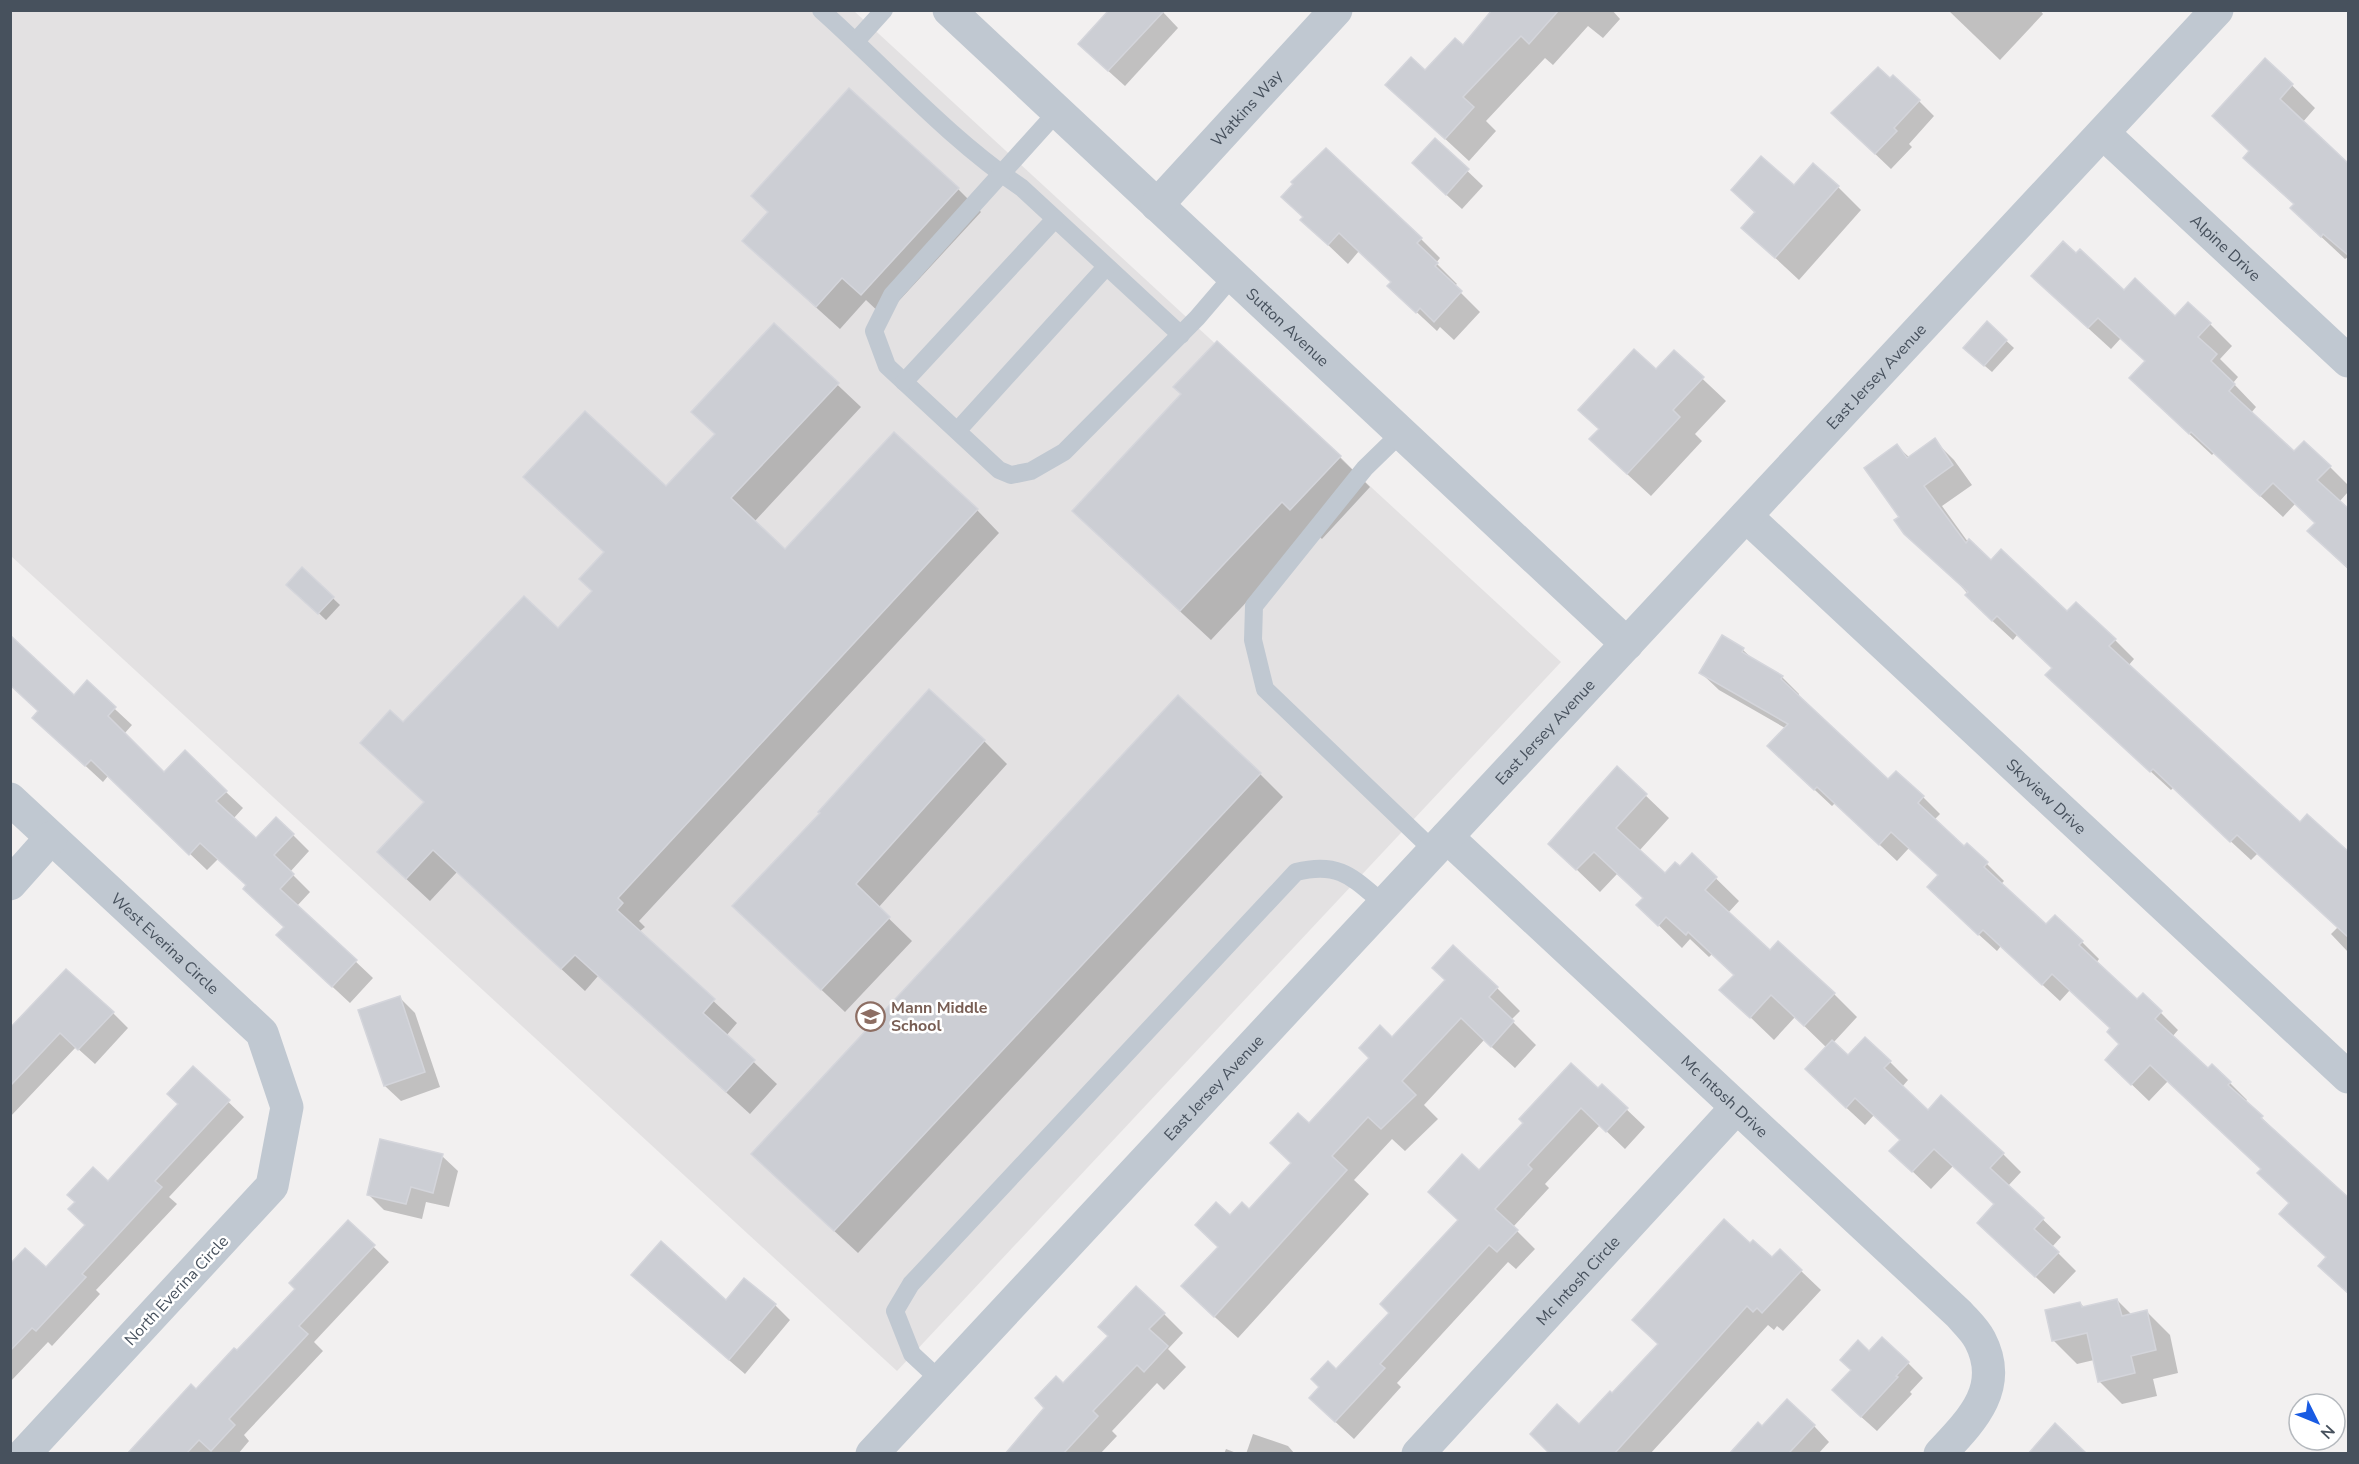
<svg xmlns="http://www.w3.org/2000/svg" width="2359" height="1464" viewBox="0 0 2359 1464" font-family="'Nunito Sans',sans-serif">
<rect width="100%" height="100%" fill="#f2f0f0"/>
<path fill="#e3e1e2" d="M10 11H854L1561 662 897 1371 11 556Z"/>
<g fill="#0003">
<path d="M1161 10 1178 28 1125 86 1095 59Z"/>
<path d="M1496 10H1612L1620 19 1603 38 1588 26 1553 65 1545 58 1486 121 1496 131 1469 161 1387 85 1425 72 1463 47Z"/>
<path d="M1948 10H2040L2043 14 2000 60Z"/>
<path d="M2266 60 2315 108 2302 123 2348 166V257L2345 259 2315 231 2295 205 2268 181 2250 152Z"/>
<path d="M1890 80 1919 101 1934 116 1909 144 1912 147 1891 169 1849 129Z"/>
<path d="M1435 140 1483 186 1462 209 1429 179Z"/>
<path d="M1838 187 1861 210 1799 280 1743 228 1756 214 1733 190Z"/>
<path d="M958 189 981 212 884 317 866 300 840 329 768 264Z"/>
<path d="M1302 220 1421 239 1440 258 1436 263 1457 284 1454 286 1480 312 1454 340 1440 327 1437 331 1409 305 1393 282 1359 251 1348 264Z"/>
<path d="M2124 292 2175 318 2210 324 2232 346 2220 359 2238 377 2233 383 2256 407 2251 413 2294 453 2330 467 2348 485V492L2339 502 2348 511V569L2331 553 2316 523 2295 504 2283 517 2214 453 2212 455 2153 400 2146 362 2121 338 2111 349 2055 298Z"/>
<path d="M1987 323 2014 348 1992 372 1972 355Z"/>
<path d="M774 325 861 407 754 522 785 551 977 510 999 533 639 921 645 927 639 932 737 1023 726 1036 777 1084 750 1114 598 976 585 991 457 872 430 901 402 875 425 803 403 724 558 630 593 592 666 488 716 435Z"/>
<path d="M1674 352 1726 401 1695 434 1702 441 1651 496 1614 462 1656 371Z"/>
<path d="M1934 440 1954 460 1972 485 1942 506 1968 542 1991 562 2067 613 2115 640 2134 659 2128 666 2300 824 2348 855V952L2331 934 2338 927 2258 853 2251 860 2173 788 2171 790 2067 695 2054 668 2017 635 2013 640 1986 615 1901 517 1897 446 1910 458Z"/>
<path d="M1340 457 1370 487 1322 539 1313 531 1211 640 1104 541Z"/>
<path d="M302 569 340 605 326 620 288 584Z"/>
<path d="M1722 637 1743 650 1756 662 1782 677 1799 694 1798 697 1888 781 1923 797 1940 814 1934 820 1964 848 1967 845 1987 864 2004 881 2001 884 2046 927 2082 942 2099 959 2096 963 2137 1001 2143 995 2178 1030 2172 1037 2208 1070 2230 1083 2247 1100 2245 1102 2348 1200 2328 1258 2291 1204 2263 1169 2168 1081 2149 1101 2124 1077 2121 1044 2112 1029 2070 990 2060 1001 2001 946 1997 951 1946 905 1939 876 1909 848 1897 861 1835 803 1832 806 1786 763 1785 728 1719 690 1701 673Z"/>
<path d="M87 683 132 725 124 734 164 774 226 792 243 808 233 819 256 840 293 835 309 851 290 872 310 892 297 906 373 978 350 1003 295 952 286 927 248 886 218 859 207 870 108 776 103 782 51 734 40 712 74 697Z"/>
<path d="M984 741 1007 764 878 908 912 941 845 1012 757 929Z"/>
<path d="M1617 768 1669 818 1639 851 1665 875 1680 868 1692 855 1739 901 1728 913 1770 952 1834 994 1857 1017 1833 1043 1848 1057 1890 1062 1908 1080 1902 1087 1928 1112 2003 1154 2021 1172 2008 1186 2061 1237 2052 1247 2076 1271 2054 1294 1997 1241 1996 1205 1953 1166 1931 1189 1910 1169 1902 1140 1874 1115 1865 1125 1825 1088 1827 1048 1795 1017 1774 1040 1722 990 1735 975 1712 954 1709 957 1690 939 1682 948 1638 905 1644 899 1617 874 1600 892 1574 867Z"/>
<path d="M1260 774 1283 797 858 1253 776 1177Z"/>
<path d="M1497 988 1520 1011 1511 1020 1536 1045 1515 1068 1484 1040 1424 1105 1438 1119 1405 1151 1392 1139 1354 1180 1369 1194 1238 1338 1206 1309 1219 1248 1230 1217 1249 1211 1292 1163 1309 1125 1392 1039Z"/>
<path d="M399 997 415 1013 440 1087 401 1101 385 1086 360 1011Z"/>
<path d="M113 1013 128 1028 95 1064 76 1047 10 1117V1029Z"/>
<path d="M193 1068 244 1117 169 1197 177 1204 96 1290 100 1294 52 1346 48 1342 10 1382V1289L46 1269 86 1226 108 1183 180 1105Z"/>
<path d="M1602 1086 1645 1127 1625 1149 1600 1125 1545 1184 1549 1188 1513 1227 1535 1249 1516 1269 1508 1262 1397 1383 1401 1387 1354 1439 1329 1416 1336 1371 1391 1313 1460 1221 1479 1172Z"/>
<path d="M442 1156 458 1171 449 1207 426 1202 422 1219 384 1210 368 1194Z"/>
<path d="M348 1222 389 1262 314 1342 323 1351 244 1435 249 1441 238 1454H129L238 1353 297 1289Z"/>
<path d="M1750 1245 1772 1259 1780 1251 1821 1290 1783 1331 1777 1326 1774 1330 1768 1325 1650 1454H1551L1612 1395Z"/>
<path d="M648 1290 726 1302 775 1305 790 1320 745 1374Z"/>
<path d="M2117 1300 2132 1315 2147 1312 2170 1335 2178 1373 2153 1379 2157 1396 2122 1404 2099 1381 2094 1360 2077 1364 2054 1341 2080 1303 2085 1308Z"/>
<path d="M1164 1314 1183 1333 1168 1349 1186 1367 1164 1390 1157 1383 1112 1431 1117 1436 1100 1454H1007L1063 1385 1109 1336Z"/>
<path d="M1908 1363 1923 1378 1910 1392 1912 1394 1877 1431 1849 1406Z"/>
<path d="M1814 1426 1829 1442 1818 1454H1731L1762 1428Z"/>
<path d="M1253 1434 1288 1446 1295 1454H1246Z"/>
<path d="M1226 1449 1239 1454H1224Z"/>
</g>
<g fill="#ccced4" stroke="#d4d5db" stroke-width="1.5">
<path d="M1109 10H1165L1108 71 1078 44Z"/>
<path d="M1492 10H1559L1529 44 1521 36 1463 97 1474 107 1445 139 1385 85 1411 57 1425 70 1455 38 1463 45Z"/>
<path d="M2265 58 2293 84 2280 99 2349 164V256L2323 234 2321 237 2290 208 2294 204 2243 158 2249 151 2212 116Z"/>
<path d="M1878 67 1890 78 1893 75 1920 100 1894 128 1897 131 1875 154 1831 113Z"/>
<path d="M849 88 959 188 861 295 842 278 816 307 742 241 768 212 751 196Z"/>
<path d="M1435 138 1469 169 1446 195 1412 163Z"/>
<path d="M1326 148 1422 238 1417 243 1438 263 1435 266 1462 291 1434 322 1420 308 1416 313 1387 286 1391 282 1339 233 1328 245 1300 220 1303 217 1281 197 1293 184 1291 182Z"/>
<path d="M1761 156 1794 185 1813 163 1839 186 1775 258 1741 228 1755 212 1731 190Z"/>
<path d="M2063 241 2076 253 2080 249 2124 290 2135 278 2175 316 2188 302 2211 323 2198 337 2217 354 2211 361 2235 384 2229 391 2294 451 2304 441 2331 466 2317 480 2349 509V569L2307 531 2315 523 2273 483 2260 496 2191 432 2189 434 2129 378 2145 361 2098 318 2088 328 2031 276Z"/>
<path d="M1987 321 2007 340 1984 366 1963 348Z"/>
<path d="M774 323 839 383 731 498 785 549 894 432 978 509 618 898 623 903 617 910 715 999 703 1013 755 1060 726 1092 575 955 561 969 433 850 406 879 377 852 424 802 360 743 390 710 403 722 524 596 558 628 592 591 579 579 604 552 523 477 585 411 666 486 715 434 691 412Z"/>
<path d="M1217 341 1341 456 1290 510 1282 502 1180 611 1072 511 1181 394 1173 387Z"/>
<path d="M1634 349 1656 369 1674 350 1704 377 1673 410 1680 417 1627 474 1589 439 1599 429 1578 410Z"/>
<path d="M1935 438 1953 465 1924 486 1966 543 1969 539 1991 560 2001 549 2067 611 2076 602 2116 639 2109 646 2300 822 2307 814 2349 852V938L2237 835 2230 842 2153 769 2150 772 2045 675 2052 668 1997 616 1992 621 1965 595 1968 592 1904 534 1894 520 1899 517 1864 468 1897 444 1907 458Z"/>
<path d="M302 567 334 597 318 614 286 585Z"/>
<path d="M10 635 74 695 87 680 116 707 108 716 164 772 185 750 227 791 216 801 256 838 276 817 294 834 274 855 294 874 280 889 357 960 332 987 276 935 284 927 243 889 246 885 200 843 189 855 91 760 85 766 32 718 38 711 10 685Z"/>
<path d="M1722 635 1744 648 1742 652 1783 676 1781 679 1888 779 1896 771 1924 796 1918 803 1964 846 1967 843 1988 862 1984 867 2046 924 2055 915 2083 941 2079 945 2137 999 2143 993 2162 1011 2155 1019 2208 1068 2212 1064 2231 1082 2228 1085 2263 1116 2261 1118 2349 1198V1294L2318 1266 2326 1257 2279 1214 2289 1203 2257 1173 2261 1169 2150 1065 2131 1085 2105 1060 2119 1044 2107 1032 2110 1028 2052 974 2042 985 1983 930 1978 935 1927 887 1938 875 1891 832 1879 845 1817 787 1814 790 1767 746 1788 724 1699 673Z"/>
<path d="M929 689 985 740 856 884 890 917 821 990 732 906 820 813 818 812Z"/>
<path d="M1178 695 1261 773 834 1231 751 1154Z"/>
<path d="M1617 766 1647 794 1616 828 1665 873 1675 862 1680 866 1692 853 1717 877 1705 890 1770 950 1778 941 1835 993 1804 1026 1771 995 1750 1018 1719 990 1734 975 1688 932 1686 935 1666 917 1658 926 1636 905 1643 898 1594 852 1576 870 1548 844Z"/>
<path d="M1453 945 1498 987 1489 997 1514 1021 1491 1047 1461 1018 1402 1081 1416 1095 1381 1129 1368 1117 1332 1156 1347 1170 1214 1317 1181 1286 1218 1247 1195 1225 1216 1202 1230 1215 1242 1202 1249 1209 1291 1163 1270 1143 1298 1113 1309 1123 1369 1058 1359 1048 1380 1025 1392 1037 1445 980 1432 968Z"/>
<path d="M66 969 114 1012 78 1050 60 1033 10 1086V1028Z"/>
<path d="M400 996 425 1072 384 1086 358 1010Z"/>
<path d="M1865 1037 1891 1061 1884 1068 1928 1110 1941 1095 2004 1153 1990 1168 2044 1218 2034 1229 2059 1252 2035 1277 1977 1223 1994 1204 1934 1149 1912 1172 1889 1151 1900 1140 1855 1098 1846 1108 1805 1069 1832 1040 1848 1055Z"/>
<path d="M1571 1063 1598 1088 1602 1084 1628 1108 1606 1132 1581 1108 1528 1165 1532 1169 1495 1209 1518 1230 1497 1252 1489 1245 1380 1364 1385 1368 1335 1422 1309 1398 1319 1387 1311 1379 1328 1361 1336 1369 1389 1313 1380 1304 1458 1220 1428 1192 1462 1154 1479 1170 1523 1123 1519 1119Z"/>
<path d="M193 1066 230 1100 155 1181 162 1187 82 1274 86 1277 36 1331 32 1328 10 1351V1264L25 1248 46 1267 85 1225 68 1209 75 1202 67 1195 93 1167 108 1181 178 1104 167 1094Z"/>
<path d="M380 1139 443 1154 433 1193 411 1187 406 1204 367 1195Z"/>
<path d="M1724 1219 1750 1243 1753 1240 1772 1257 1780 1249 1802 1270 1762 1313 1757 1308 1753 1312 1747 1306 1614 1454H1550L1530 1434 1557 1404 1579 1424 1610 1391 1612 1393 1658 1344 1632 1320Z"/>
<path d="M348 1220 375 1245 299 1326 308 1334 229 1419 235 1425 211 1451 199 1440 186 1454H127L191 1384 196 1389 234 1348 237 1350 295 1289 289 1283Z"/>
<path d="M661 1241 726 1300 744 1278 776 1304 729 1360 631 1275Z"/>
<path d="M1136 1286 1165 1313 1149 1329 1168 1346 1144 1372 1137 1365 1093 1411 1098 1416 1063 1454H1005L1044 1408 1035 1398 1056 1376 1063 1383 1108 1336 1098 1327Z"/>
<path d="M2117 1299 2122 1316 2147 1310 2156 1350 2131 1356 2135 1373 2098 1382 2087 1333 2052 1341 2045 1310 2080 1302 2082 1307Z"/>
<path d="M1882 1337 1909 1362 1896 1376 1898 1377 1861 1417 1832 1390 1851 1370 1840 1360 1858 1340 1869 1351Z"/>
<path d="M1787 1399 1815 1425 1790 1452 1791 1454H1729L1758 1422 1762 1426Z"/>
<path d="M2055 1423 2087 1454H2028Z"/>
</g>
<g fill="none" stroke-linecap="round" stroke-linejoin="round">
<g stroke="#c0c8d1" stroke-width="18">
<path d="M821 10C888 70 948 138 1022 188L1181 335"/>
<path d="M856 41 884 10"/>
<path d="M1057 112 892 295 874 331 887 366 999 470 1011 475 1031 471 1064 452 1197 318 1233 276"/>
<path d="M904 382 1055 219"/>
<path d="M958 430 1106 267"/>
<path d="M1401 433 1365 468 1254 606 1253 640 1265 689 1434 851"/>
<path d="M940 1380 912 1354 895 1311 911 1284 1296 872C1340 861 1353 878 1384 904"/>
</g>
<g stroke="#c0c8d1" stroke-width="33">
<path id="s1" d="M949 10 1627 644"/>
<path id="s2" d="M2103 133 2348 361"/>
<path id="s3" d="M1157 205 1336 10"/>
<path id="s4" d="M1746 516 2348 1077"/>
<path id="s5" d="M10 799 262 1033 287 1107 272 1186 24 1454"/>
<path id="s6" d="M1447 837 1959 1314C1966 1322 1975 1330 1980 1340 2005 1388 1971 1421 1940 1454"/>
<path d="M10 884 51 838"/>
<path id="s7" d="M1418 1454 1736 1108"/>
</g>
<path stroke="#c0c8d1" stroke-width="33" id="s8" d="M872 1454 2217 10"/>
</g>
<defs>
<symbol id="school-ring" viewBox="-11 -11 22 22"><circle r="9.5" fill="#fff" stroke="#8d6e63" stroke-width="1.5"/><path d="M0-5L7-2L0 1L-7-2ZM-4 1L0 2.5L4 1V4Q0 6-4 4Z" fill="#8d6e63"/></symbol>
</defs>
<g fill-rule="evenodd">
<use href="#school-ring" x="854" y="1000" width="33" height="33"/>
</g>
<g text-anchor="middle" stroke-width="5" stroke-linejoin="round" paint-order="stroke">
<g font-size="16" fill="#47515d" stroke="#fff">
<text dy="6" stroke="none"><textPath href="#s3" startOffset="132">Watkins Way</textPath></text>
<text dy="6" stroke="none"><textPath href="#s2" startOffset="168">Alpine Drive</textPath></text>
<text dy="6" stroke="none"><textPath href="#s1" startOffset="464">Sutton Avenue</textPath></text>
<text dy="6" stroke="none"><textPath href="#s8" startOffset="1473">East Jersey Avenue</textPath></text>
<text dy="6" stroke="none"><textPath href="#s8" startOffset="987">East Jersey Avenue</textPath></text>
<text dy="6" stroke="none"><textPath href="#s4" startOffset="411">Skyview Drive</textPath></text>
<text dy="6" stroke="none"><textPath href="#s5" startOffset="212">West Everina Circle</textPath></text>
<text dy="6" stroke="none"><textPath href="#s8" startOffset="501">East Jersey Avenue</textPath></text>
<text dy="6" stroke="none"><textPath href="#s6" startOffset="380">Mc Intosh Drive</textPath></text>
<text dy="6" stroke="none"><textPath href="#s7" startOffset="236">Mc Intosh Circle</textPath></text>
<text transform="translate(176 1290) rotate(-47)" y="6">North Everina Circle</text>
</g>
<g font-size="16" font-weight="bold" fill="#785e54" stroke="#fff" text-anchor="start">
<text x="891" y="1013">Mann Middle<tspan x="891" dy="18">School</tspan></text>
</g>
</g>
<rect width="2359" height="1464" fill="none" stroke="#47515d" stroke-width="24"/>
<g transform="translate(2317 1422) rotate(133)"><circle r="28" fill="#ffffff" stroke="#b5b9be" stroke-width="1.5"/>
<path d="M0-4.5L10 22L0 15L-10 22Z" fill="#195be3"/>
<text y="-9" font-size="16" font-weight="bold" text-anchor="middle" fill="#47515d">N</text>
</g>
</svg>
